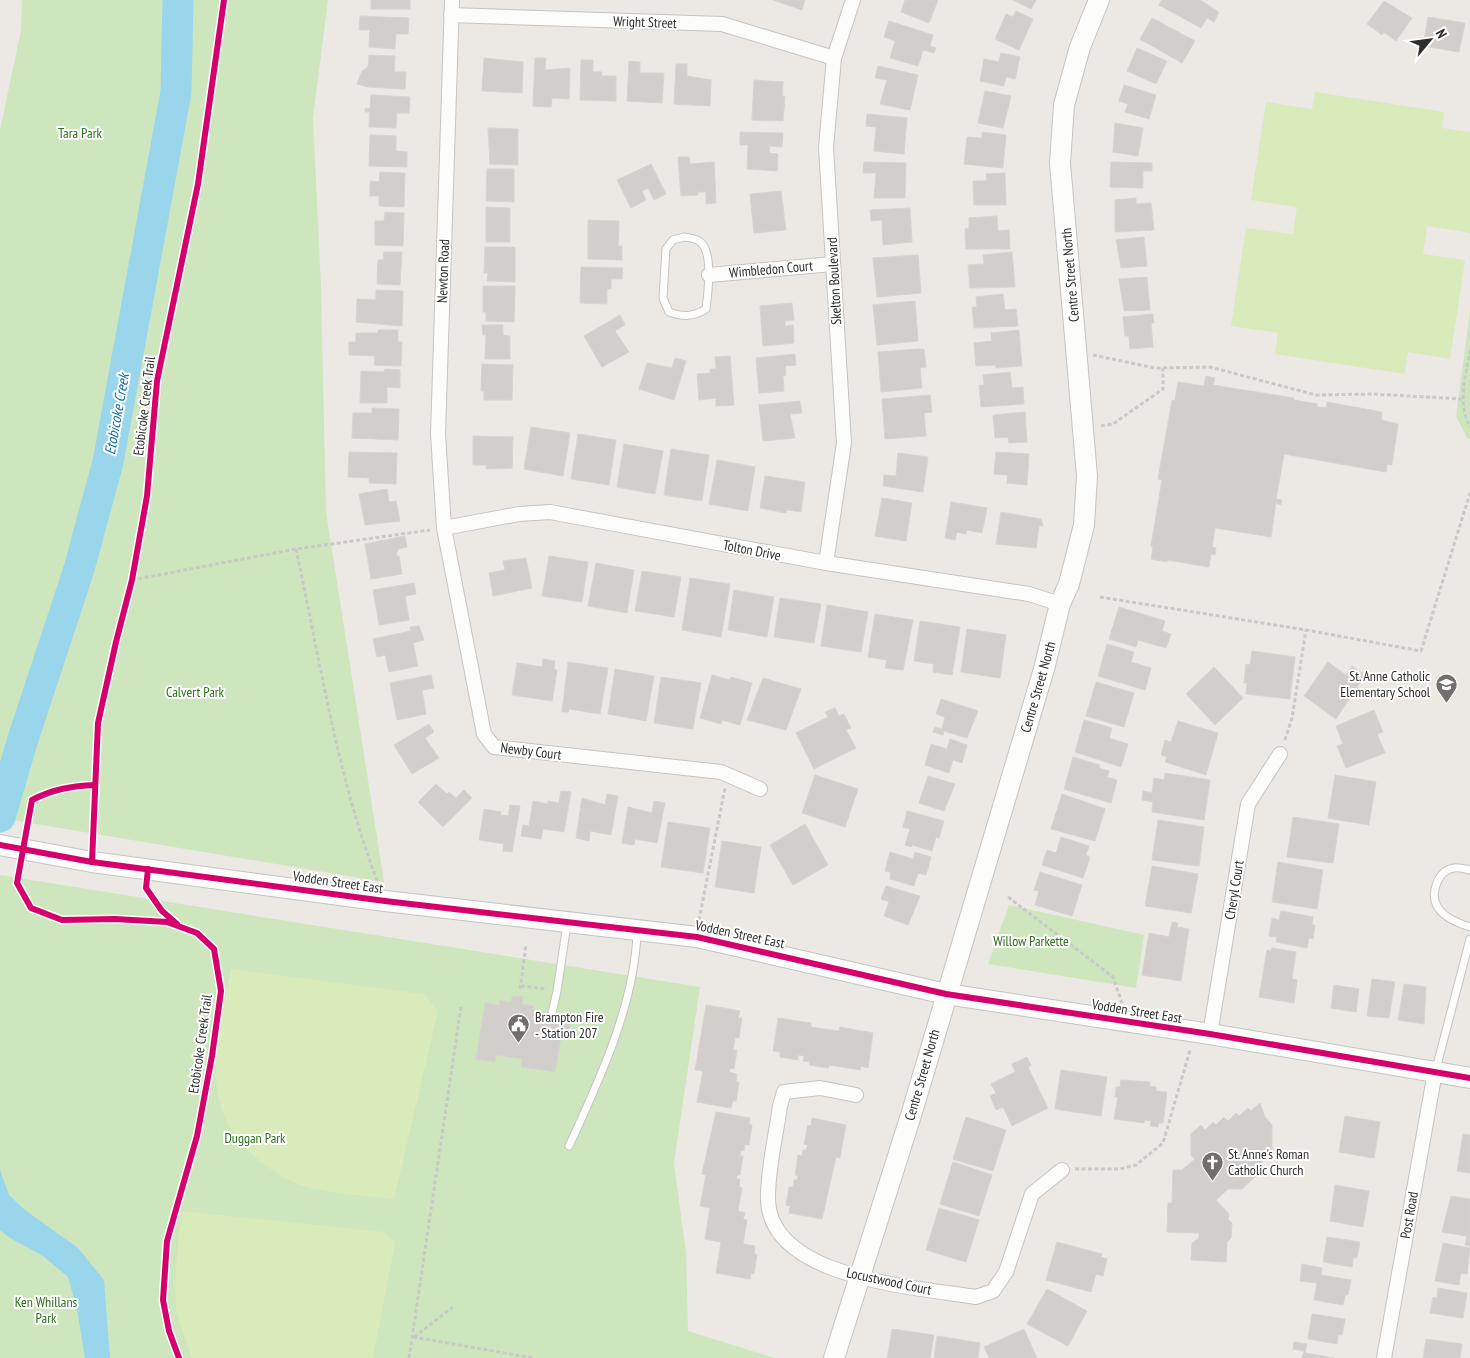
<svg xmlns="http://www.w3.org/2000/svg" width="1470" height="1358" viewBox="0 0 1470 1358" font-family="'PT Sans Narrow',sans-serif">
<rect width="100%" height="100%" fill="#ece8e4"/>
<g fill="#cee6be">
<path d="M22 0H328L313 118 321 287 326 512 384 882 0 818V130L21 30Z"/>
<path d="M1470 312V439L1467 438 1456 416Z"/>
<path d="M0 875 700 987 674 1163 686 1253 688 1331 774 1358H0Z"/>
<path d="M1009 905 1144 935 1136 988 988 964Z"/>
</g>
<g fill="#d9eabb">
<path d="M1315 92 1444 112 1442 128 1470 132V233L1427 226 1423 254 1465 260 1450 359 1408 352 1405 374 1275 354 1278 333 1231 326 1246 228 1293 234 1297 207 1251 200 1266 102 1312 109Z"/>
<path d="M231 969 424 994 438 1011 394 1199C367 1196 332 1194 307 1187 286 1181 268 1169 252 1154 195 1102 219 1035 231 969Z"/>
<path d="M181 1211 384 1232 395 1243 373 1358H192L176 1312 175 1278Z"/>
</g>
<path fill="#99d6ec" d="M0 1170 9 1195 25 1210 78 1248 104 1280 110 1358H85L77 1309 68 1277 43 1256 10 1238 0 1230Z"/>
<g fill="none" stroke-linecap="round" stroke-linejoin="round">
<path stroke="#99d6ec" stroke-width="31" d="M0 817 22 742 79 569 108 462 176 92 178 0"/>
</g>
<g fill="#d1cecb" stroke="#d7d4d0">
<rect x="371" y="0" width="39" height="9"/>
<path d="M773 0H805L802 10Z"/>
<path d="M905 0H938L929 23 901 12Z"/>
<path d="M1013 0H1036L1031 9Z"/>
<path d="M1162 0H1200L1219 12 1214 22 1207 18 1201 28 1159 5Z"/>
<path d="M1384 1 1412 18 1396 41 1384 32 1382 35 1367 24Z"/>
<path d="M1016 11 1033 19 1019 50 995 39 1006 14 1013 17Z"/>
<path d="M360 16 409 18 408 34H396L395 49 369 47 370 30H359Z"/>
<path d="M1428 17 1465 23 1459 52 1423 46Z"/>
<path d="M1152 18 1195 41 1182 63 1140 39Z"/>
<path d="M889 21 933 35 930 46 936 48 934 53 923 50 918 66 890 58 895 41 884 37Z"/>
<path d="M1137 48 1167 61 1156 84 1127 71Z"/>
<path d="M1001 53 1020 57 1015 79 1006 77 1004 86 980 81 984 59 999 62Z"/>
<path d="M369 55 395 56 394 72H406L405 89 368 87 357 84 362 71 368 67Z"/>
<path d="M484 58 523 62 522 93 482 91Z"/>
<path d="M535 58H546L545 70 570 68 569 99 552 98 551 107 533 106Z"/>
<path d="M581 60H593V72H602L601 76H616V101L580 100Z"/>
<path d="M629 61 640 62V73H664L662 103 627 101Z"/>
<path d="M676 64H687V76L711 80 710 106 674 104Z"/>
<path d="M878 66 918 75 910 110 880 104 887 80 875 78Z"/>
<path d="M754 80 783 82 782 96H785L783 121 752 120Z"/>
<path d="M1124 85 1156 95 1149 119 1125 112 1128 104 1119 101Z"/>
<path d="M985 91 1011 96 1003 128 978 123Z"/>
<path d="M371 95 410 97 409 113H397L396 128 369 127 370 112H365V108L370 109Z"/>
<path d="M867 114 907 118 904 154 874 151 876 127 866 126Z"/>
<path d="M1115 123 1143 128 1138 156 1113 152Z"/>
<path d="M488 128 518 129V165L490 164Z"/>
<path d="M740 132 783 133 782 147 770 146 769 153 778 154 777 171 747 169 748 145H740Z"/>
<path d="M982 132 1006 135 1003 168 964 164 967 137 982 138Z"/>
<path d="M370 135 396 136V151L407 152V167L369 166Z"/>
<path d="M678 157H689L690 164 714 162 716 203 706 204V192H698V195L681 196Z"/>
<path d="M864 162 906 163 905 198H874L876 173H863Z"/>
<path d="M1111 162 1152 163V171H1143V188L1110 187Z"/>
<path d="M651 164 666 194 654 200 648 188 642 191 646 200 631 208 617 180Z"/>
<path d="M487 169H514V202L486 201Z"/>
<path d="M380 172 405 173 404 207 379 206V196H370V181L379 182Z"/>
<path d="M1005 173 1006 205H974L973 181H987L986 174Z"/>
<path d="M781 191 786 230 754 233 750 194Z"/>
<path d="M1136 198V204L1151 203 1154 230 1115 232V200Z"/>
<path d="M486 207 510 208V242H486Z"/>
<path d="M910 208 912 242 883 245 882 220 871 221 870 210Z"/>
<path d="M385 212 404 213 403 246 375 245V221H384Z"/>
<path d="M997 216 998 231 1009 230 1010 249H966L965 229 969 228V218Z"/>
<path d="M588 220 619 221 618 246H622V260L588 259Z"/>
<path d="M1144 237 1147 266 1121 268 1116 240Z"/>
<path d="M485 247H515V282L487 281 488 273H484Z"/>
<path d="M384 252H402L400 285 377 284 378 260H383Z"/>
<path d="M1012 252 1015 287 970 288 968 265 984 264 983 255Z"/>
<path d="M918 255 921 293 877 297 873 258Z"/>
<path d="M581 267 623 268 622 279H611V289H607V304L580 303Z"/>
<path d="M1147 277 1150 310 1124 311 1119 279Z"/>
<path d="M483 286H515L514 322 486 321V312H483Z"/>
<path d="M376 290 403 291 402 326 356 322 357 299 376 300Z"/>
<path d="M1003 294 1005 310 1016 309 1018 326 974 328 972 307H977L976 297Z"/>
<path d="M915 301 918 341 877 345 873 305Z"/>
<path d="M792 303 794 320 785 321V326L793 325 794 343 763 346 760 306Z"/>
<path d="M1153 314 1154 323H1151L1153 347 1130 349 1129 336H1125L1123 317Z"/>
<path d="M620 315 625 325 615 331 629 352 602 367 584 336Z"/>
<path d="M482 325H503V335L510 336V359H485L486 335H483Z"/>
<path d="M378 330H398V342H402L401 366 374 365 375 356 349 355V342H356V333H378Z"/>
<path d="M1019 330 1022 366 996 368V365L976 366 974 343 992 341 991 333Z"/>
<path d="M918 349H924L926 367 920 368 922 388 881 392 878 352Z"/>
<path d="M795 354 796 365 785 366 786 375 783 376 784 391 759 393 756 358Z"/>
<path d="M730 356 734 405 716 406V398L699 400 697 374 710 373V369H716L715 357Z"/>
<path d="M675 358 686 361 674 400 639 389 647 363 672 368Z"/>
<path d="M482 364 513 365 512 400H484V391H481Z"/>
<path d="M385 369 400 370V388L387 387V403H360L361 371 384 372Z"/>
<path d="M1010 372 1012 388 1023 387 1024 404 981 407 979 385H984L983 375Z"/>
<path d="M1206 376 1215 378 1213 385 1294 398V400L1317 404V407L1326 408 1327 402 1382 412 1381 420 1398 424 1392 465 1387 464 1386 472 1284 454 1276 499 1282 500 1281 505 1276 503 1271 537 1215 528 1212 547 1216 548 1215 555 1211 554 1209 567 1167 560V562L1151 559 1153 547 1151 546 1162 480 1158 479 1172 400 1175 401 1178 382 1204 386Z"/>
<path d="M930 395 932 412 924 413 926 436 885 439 882 399Z"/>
<path d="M800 401 802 413 790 414 795 438 763 441 759 405Z"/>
<path d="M372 408 399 409 398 440 352 438 353 413H372Z"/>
<path d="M1025 412 1027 442 1009 443 1008 437 995 438 993 415Z"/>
<path d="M531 427 570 433 563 476 524 469Z"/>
<path d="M578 434 616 440 609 485 571 479Z"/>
<path d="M473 436 513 437 512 468 486 469V465H473Z"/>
<path d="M624 444 663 451 655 494 617 487Z"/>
<path d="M671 449 709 455 702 501 664 495Z"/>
<path d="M349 452 397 453 396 484 369 483V478L348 477Z"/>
<path d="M996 452 1029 454 1027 485 1007 483 1008 475 994 474Z"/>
<path d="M898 453 928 457 923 492 883 486 884 475 896 476Z"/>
<path d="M717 460 755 467 748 511 709 504Z"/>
<path d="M765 476 805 482 801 512 787 510 786 513 760 508Z"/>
<path d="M387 489 389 502 396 501 400 521 365 525 359 494Z"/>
<path d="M882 498 912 503 906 541 875 536Z"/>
<path d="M951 502 987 508 982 533 967 530 966 534 957 532 955 540 945 538Z"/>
<path d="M1001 512 1041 519 1043 526H1039L1036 548 996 544Z"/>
<path d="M405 536 407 547 398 549V551L396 552 397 556H399L402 574 371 579 365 544Z"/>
<path d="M549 556 588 562 582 602 542 596Z"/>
<path d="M526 558 532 588 493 596 489 573 505 570 503 561Z"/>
<path d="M596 563 634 570 627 613 588 606Z"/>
<path d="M642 571 681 577 674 617 635 611Z"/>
<path d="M690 578 730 584 721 637 682 630Z"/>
<path d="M414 583 416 594 405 596 409 620 379 625 373 590Z"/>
<path d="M734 590 774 597 767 637 728 630Z"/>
<path d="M780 598 821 604 814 643 774 637Z"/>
<path d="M827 605 868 612 861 652 821 646Z"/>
<path d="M1119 607 1165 621 1162 631 1171 634 1166 648 1138 640 1136 647 1109 639Z"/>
<path d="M875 614 913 620 903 670 885 668 887 660 868 657Z"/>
<path d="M920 621 960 627 952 675 933 672 934 664 914 661Z"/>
<path d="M419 626 424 640 413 643 418 666 389 672 385 655 377 657 373 639 411 631 410 627Z"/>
<path d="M967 629 1006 635 1000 678 961 672Z"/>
<path d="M1107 644 1134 652 1131 662 1151 668 1145 690 1098 676Z"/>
<path d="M1252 651 1295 657 1290 699 1246 694 1247 683H1244L1246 664 1250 665Z"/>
<path d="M543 659 555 661 554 669 557 670 552 701 512 695 517 663 542 667Z"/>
<path d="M568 662 608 668 600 714 569 709 568 712H562Z"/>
<path d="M1328 662 1346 675 1352 666 1365 675 1336 719 1304 696Z"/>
<path d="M1214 667 1243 698 1215 725 1186 694Z"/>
<path d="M615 669 654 676 646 721 608 714Z"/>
<path d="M431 675 434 688 422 690 426 714 397 720 390 683Z"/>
<path d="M712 675 730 680 731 677 752 683 740 725 722 720 721 724 700 718Z"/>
<path d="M661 677 701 683 693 729 654 723Z"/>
<path d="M763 678 801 689 786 730 747 720Z"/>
<path d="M1096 682 1134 693 1124 727 1086 716Z"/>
<path d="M941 699 978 711 967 738 944 731 943 735 933 732 935 727 942 729 945 717 936 714Z"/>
<path d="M835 708 839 716 844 714 851 728 846 730 856 748 814 769 796 733 828 717 825 712Z"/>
<path d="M1374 710 1383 732 1377 734 1385 753 1346 768 1337 746 1343 744 1336 726Z"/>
<path d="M1084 720 1112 728 1109 738 1128 744 1121 767 1075 752Z"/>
<path d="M1178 721 1218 733 1206 775 1165 762 1167 757 1161 755 1165 740 1171 742Z"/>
<path d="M429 724 434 732 425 738 439 758 412 774 394 745Z"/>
<path d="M950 739 967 745 962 763 953 760 949 773 925 765 931 744 947 749Z"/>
<path d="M1073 757 1100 765 1099 768 1109 771 1107 777 1117 780 1111 803 1064 789Z"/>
<path d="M1165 773 1210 780 1204 820 1152 812 1153 802 1142 800 1143 791 1152 793 1154 778 1164 780Z"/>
<path d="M815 775 858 789 845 827 802 813Z"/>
<path d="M1335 775 1376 782 1369 825 1328 818Z"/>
<path d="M928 776 955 784 944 811 919 803Z"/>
<path d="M436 784 447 794 449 792 456 798 464 790 472 798 443 827 418 802Z"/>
<path d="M561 791 571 792 564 832 543 829 541 839 521 836 523 825 529 826 533 801 548 804V801L559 803Z"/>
<path d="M607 794 618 796 611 835 590 831 589 841 576 838 582 798 605 805Z"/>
<path d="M1062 794 1105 809 1095 841 1051 829Z"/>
<path d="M654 801 665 803 657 843 635 839 634 845 622 843 628 807 652 813Z"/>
<path d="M510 805 520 806 512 852 503 851 504 844 479 840 484 809 501 812 500 815 508 816Z"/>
<path d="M907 811 944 821 939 838 936 837 932 851 912 845 911 847 905 845 910 829 903 827Z"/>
<path d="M1293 817 1339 824 1333 863 1287 857Z"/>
<path d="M1158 820 1204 827 1199 866 1152 860Z"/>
<path d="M668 822 710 828 703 873 661 867Z"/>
<path d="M805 824 828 865 793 885 770 845Z"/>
<path d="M1061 837 1089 846 1086 855 1090 857 1083 878 1042 865 1047 850 1056 853Z"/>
<path d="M722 841 761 847 754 893 715 887Z"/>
<path d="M890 852 913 859 915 852 931 857 926 875 918 873 914 886 890 879 891 872 885 871Z"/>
<path d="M1278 862 1323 870 1317 909 1272 902Z"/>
<path d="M1152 866 1198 874 1191 913 1145 906Z"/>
<path d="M1040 872 1082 885 1072 916 1035 905 1039 891 1034 890Z"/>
<path d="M886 886 920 896 908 925 884 916 889 902 881 899Z"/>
<path d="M1281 911 1313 917 1312 925H1315L1313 939 1309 938 1307 948 1276 942 1277 937 1269 936 1272 918 1279 920Z"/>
<path d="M1172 922 1178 923 1177 927 1189 929 1181 981 1142 975 1149 933 1169 937Z"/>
<path d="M1272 948 1296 952 1292 979 1297 980 1294 1003 1259 997 1267 950 1271 951Z"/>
<path d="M1372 979 1395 982 1389 1018 1367 1016Z"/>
<path d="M1404 984 1426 987 1424 1024 1398 1020Z"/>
<path d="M1334 985 1359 989 1356 1012 1331 1008Z"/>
<path d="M512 996 523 997 522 1004 534 1006 533 1010 565 1016 564 1023H570L568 1033 562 1032 555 1072 521 1067 522 1059 496 1055 495 1062 476 1059 485 1003 499 1005 500 1000 511 1002Z"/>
<path d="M706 1005 740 1011 738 1018H742L739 1038H735L733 1050H737L734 1069 730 1068 729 1072 737 1074 736 1082H739L736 1101H733L731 1108 697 1102 703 1071 695 1070Z"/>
<path d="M778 1018 811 1023V1027L839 1031 840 1027 873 1033 868 1068 861 1066 860 1070 829 1065 828 1068 809 1065 810 1062 803 1061 804 1056 798 1055V1060L780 1057V1052L773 1051Z"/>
<path d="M1027 1057 1031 1065 1028 1067 1048 1108 1012 1126 1003 1107 996 1110 990 1096 996 1093 991 1084 1015 1072 1012 1064Z"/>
<path d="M1061 1070 1107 1077 1101 1116 1055 1109Z"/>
<path d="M1121 1080 1150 1082 1149 1086 1156 1087V1091L1167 1092 1163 1123H1159L1158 1127 1150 1126 1151 1121 1145 1120 1144 1123 1114 1119 1118 1097H1115L1116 1087H1120Z"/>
<path d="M1260 1103 1265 1117 1272 1125V1154L1262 1161 1260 1172 1242 1189H1228L1216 1200 1229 1214 1228 1219 1232 1223 1231 1238 1227 1242 1226 1262 1191 1260 1192 1243 1199 1238V1233L1167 1232 1168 1203H1172L1173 1170H1182L1195 1159 1191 1155V1134L1201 1125 1205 1130 1213 1122 1216 1125 1224 1117 1228 1121 1236 1113 1239 1116 1248 1108 1251 1111Z"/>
<path d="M716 1112 750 1118 749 1124 752 1125 749 1145 745 1144 744 1151 741 1150 740 1156H743L740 1175H737L736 1179H740L739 1187 742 1188 738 1211 745 1213 743 1219 747 1220 743 1244 755 1246 754 1254H757L754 1274 751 1273 750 1279 716 1273 721 1242 705 1239 710 1208 700 1206 706 1175 702 1174Z"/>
<path d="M1345 1116 1380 1122 1374 1158 1339 1152Z"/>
<path d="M966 1117 1006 1130 993 1171 953 1159Z"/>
<path d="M812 1118 846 1125 840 1158 836 1157 822 1219 789 1213 790 1206 786 1205 789 1187H793L794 1180H797L798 1176 795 1175 798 1155 802 1156 803 1150H806L808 1145 804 1144 808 1125 811 1126Z"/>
<path d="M1463 1134 1470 1135V1173L1457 1171Z"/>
<path d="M953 1162 992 1175 979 1216 940 1204Z"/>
<path d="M1335 1185 1369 1191 1363 1227 1330 1221Z"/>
<path d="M1451 1196 1470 1199V1246L1465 1245 1467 1236 1442 1232Z"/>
<path d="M939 1208 979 1220 966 1262 926 1250Z"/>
<path d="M1327 1237 1360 1242 1357 1258H1353L1352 1267 1323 1262Z"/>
<path d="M1057 1242 1102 1254 1101 1257 1107 1259 1103 1276 1096 1274 1091 1292 1046 1280Z"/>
<path d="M1443 1243 1470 1248 1467 1274 1461 1273 1459 1285 1435 1281Z"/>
<path d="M1302 1264 1322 1268 1321 1275 1351 1280 1348 1295H1345L1343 1305 1314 1300 1317 1283 1300 1281Z"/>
<path d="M1438 1288 1467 1293 1463 1318 1430 1313 1433 1297 1437 1298Z"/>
<path d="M1047 1289 1087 1311 1068 1346 1027 1324Z"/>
<path d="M1312 1314 1345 1319 1342 1335H1338L1337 1344 1308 1339Z"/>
<path d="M892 1329 934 1335 930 1358H887Z"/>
<path d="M1024 1329 1037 1358H989L984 1347Z"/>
<path d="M937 1336 980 1343 978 1358H934Z"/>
<path d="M1426 1339 1462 1344 1460 1358H1423Z"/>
<path d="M1294 1342 1307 1344 1305 1353 1334 1358H1302L1304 1351 1293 1349Z"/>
</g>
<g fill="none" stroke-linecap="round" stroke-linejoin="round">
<defs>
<g id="lane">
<path d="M684 237C689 238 695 238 699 241 714 251 708 292 706 309 693 317 683 317 669 312L663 298 666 249 673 240Z"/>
<path d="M1470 870C1465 869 1459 867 1454 868 1438 870 1430 893 1437 906 1444 918 1458 923 1470 927"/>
<path d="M552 1013 557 991 567 924"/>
<path d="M1436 1069 1470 939"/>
<path d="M569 1146C599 1081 635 1004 637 932"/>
</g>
<g id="street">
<path d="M452 0 438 434 444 528 484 734 494 747 721 772 760 789"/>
<path d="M451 15 722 24 834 58"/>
<path d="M709 275 833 264"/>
<path d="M444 528 519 514 550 512 826 563 1029 594 1060 604"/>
<path d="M826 563 844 443 826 147 834 58 853 0"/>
<path d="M1210 1034 1248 804 1280 754"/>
<path d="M856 1095 820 1088 784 1092 780 1106C776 1136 768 1167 768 1197 767 1279 917 1287 976 1297L993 1291 1006 1272 1032 1194 1062 1170"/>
<path d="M1384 1358 1435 1072"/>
</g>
<g id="secondary">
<path d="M0 845 92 862 385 901 697 937 946 994 1210 1034 1470 1078"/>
<path d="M834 1358 912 1112 1044 669 1060 604 1069 584 1084 525 1087 476 1060 163 1064 105 1080 47 1099 0"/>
</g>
</defs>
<use href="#lane" stroke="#c5c4c5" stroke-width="9"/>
<use href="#street" stroke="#c5c4c5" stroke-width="16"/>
<use href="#secondary" stroke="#c5c4c5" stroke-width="22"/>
<g stroke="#c9c9c8" stroke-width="3" stroke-dasharray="4 2.5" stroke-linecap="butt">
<path d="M1470 350C1466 376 1457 403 1470 427"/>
<path d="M1093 355 1155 368 1210 367 1316 395 1373 394 1462 399"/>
<path d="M1101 426 1113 424 1163 389V368"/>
<path d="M296 549C320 660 337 776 378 883"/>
<path d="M132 580 296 549 430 530"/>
<path d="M1100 597 1306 630 1421 651 1470 493"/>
<path d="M1285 740 1292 718 1306 630"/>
<path d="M1008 897 1113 977 1122 1003"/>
<path d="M699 920 725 788"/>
<path d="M521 986 547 989"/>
<path d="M520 989 526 945"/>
<path d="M1075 1169H1120L1136 1165 1163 1143 1190 1050"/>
<path d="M413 1337 533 1358"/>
<path d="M414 1337 453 1307"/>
<path d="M409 1358 461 1007"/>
</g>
<use href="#lane" stroke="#fcfcfb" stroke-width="7"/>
<use href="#street" stroke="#fcfcfb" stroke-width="14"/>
<use href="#secondary" stroke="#fcfcfb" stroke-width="20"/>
<defs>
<g id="cycleway">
<path d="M95 785C72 786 53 789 32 800L17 883 31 908 62 920 115 919 167 922 197 933 214 949 221 991 212 1056 197 1136 167 1241 163 1300 169 1331 179 1358"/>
<path d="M0 845 92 862 385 901 697 937 946 994 1210 1034 1470 1078"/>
<path d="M92 862 98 723 116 642 132 580 147 496 157 381 198 184 224 0"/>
<path d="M148 869 146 888 162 911 177 924"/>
</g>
</defs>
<use href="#cycleway" stroke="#fff" stroke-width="9"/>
<use href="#cycleway" stroke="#d6006c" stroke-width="6"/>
</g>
<defs>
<symbol id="school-pin" viewBox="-11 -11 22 30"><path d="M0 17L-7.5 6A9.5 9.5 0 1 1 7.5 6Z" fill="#706f6e" stroke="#fff"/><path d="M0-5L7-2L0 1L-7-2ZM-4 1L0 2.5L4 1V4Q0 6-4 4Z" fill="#fff"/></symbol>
<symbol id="civic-pin" viewBox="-11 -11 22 30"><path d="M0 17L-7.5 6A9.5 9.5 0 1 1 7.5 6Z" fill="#706f6e" stroke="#fff"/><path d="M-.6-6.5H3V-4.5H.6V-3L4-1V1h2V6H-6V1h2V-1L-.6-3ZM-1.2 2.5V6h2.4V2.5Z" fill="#fff"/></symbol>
<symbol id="church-pin" viewBox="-11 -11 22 30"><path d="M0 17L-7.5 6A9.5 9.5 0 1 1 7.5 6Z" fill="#706f6e" stroke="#fff"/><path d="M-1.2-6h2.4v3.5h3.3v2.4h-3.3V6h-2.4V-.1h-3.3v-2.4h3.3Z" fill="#fff"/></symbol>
</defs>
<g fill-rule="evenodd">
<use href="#school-pin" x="1434" y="672" width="25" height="34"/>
<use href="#civic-pin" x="506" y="1012" width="25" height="34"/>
<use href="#church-pin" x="1200" y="1150" width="25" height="34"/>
</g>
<g text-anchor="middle" stroke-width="4" stroke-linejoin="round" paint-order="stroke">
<g font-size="14" fill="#2e2e2e" stroke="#fff">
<text transform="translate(645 22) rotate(2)" y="5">Wright Street</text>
<text transform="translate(771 269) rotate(-5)" y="5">Wimbledon Court</text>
<text transform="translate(443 271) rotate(-88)" y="5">Newton Road</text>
<text transform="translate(1070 275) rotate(-95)" y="5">Centre Street North</text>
<text transform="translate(834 281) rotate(-93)" y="5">Skelton Boulevard</text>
<text transform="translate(144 406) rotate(-83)" y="5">Etobicoke Creek Trail</text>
<text transform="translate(752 550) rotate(11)" y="5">Tolton Drive</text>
<text transform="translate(1038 687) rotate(-74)" y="5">Centre Street North</text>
<text transform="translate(531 751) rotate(7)" y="5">Newby Court</text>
<text transform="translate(338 882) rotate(8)" y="5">Vodden Street East</text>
<text transform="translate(1234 890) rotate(-81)" y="5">Cheryl Court</text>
<text transform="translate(740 934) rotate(12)" y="5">Vodden Street East</text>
<text transform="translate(1137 1011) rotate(9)" y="5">Vodden Street East</text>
<text transform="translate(200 1044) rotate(-82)" y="5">Etobicoke Creek Trail</text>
<text transform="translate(922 1075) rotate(-74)" y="5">Centre Street North</text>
<text transform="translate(1409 1215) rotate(-80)" y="5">Post Road</text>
<text transform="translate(889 1281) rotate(12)" y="5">Locustwood Court</text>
</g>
<g font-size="14" fill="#2c6e1b" stroke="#fff">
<text x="80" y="138">Tara Park</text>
<text x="195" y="697">Calvert Park</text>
<text x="1031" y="946">Willow Parkette</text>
<text x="255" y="1143">Duggan Park</text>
<text x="46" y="1307">Ken Whillans<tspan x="46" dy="16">Park</tspan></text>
</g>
<g font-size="14" fill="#2e2e2e" stroke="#fff" text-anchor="start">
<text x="1430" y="681" text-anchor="end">St. Anne Catholic<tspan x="1430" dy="16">Elementary School</tspan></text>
<text x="535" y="1022">Brampton Fire<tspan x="535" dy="16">- Station 207</tspan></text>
<text x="1228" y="1159">St. Anne's Roman<tspan x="1228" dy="16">Catholic Church</tspan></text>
</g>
<g font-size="15" font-style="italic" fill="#0d6fa3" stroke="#fff">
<text transform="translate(117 414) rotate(-80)" y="5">Etobicoke Creek</text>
</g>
</g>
<g transform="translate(1430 40) rotate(61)" stroke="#ffffff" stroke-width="4" paint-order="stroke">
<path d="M0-4L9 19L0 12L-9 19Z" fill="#2e2e2e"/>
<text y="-8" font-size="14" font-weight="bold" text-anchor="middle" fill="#2e2e2e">N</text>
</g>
</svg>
